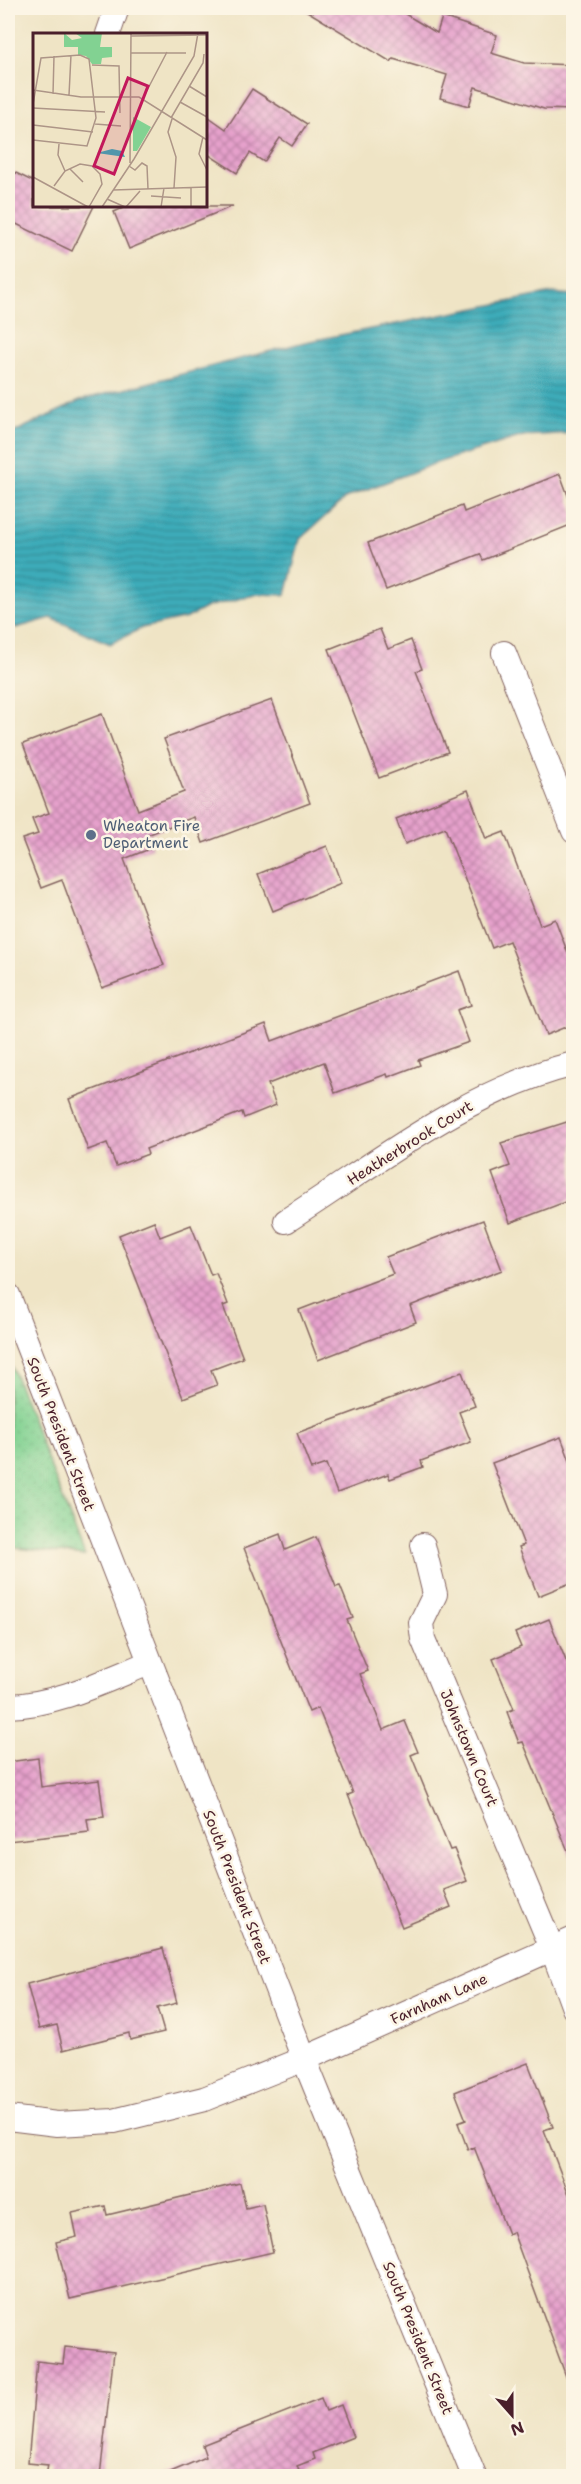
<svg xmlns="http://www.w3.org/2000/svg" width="581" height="2484" viewBox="0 0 581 2484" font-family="'Shantell Sans',sans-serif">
<defs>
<pattern id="grass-dots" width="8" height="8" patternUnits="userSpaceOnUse" patternTransform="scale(1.5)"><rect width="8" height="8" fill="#82d292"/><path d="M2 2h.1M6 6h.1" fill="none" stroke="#72b47e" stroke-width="1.8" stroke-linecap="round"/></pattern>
<pattern id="water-rules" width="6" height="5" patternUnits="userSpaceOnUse" patternTransform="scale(1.5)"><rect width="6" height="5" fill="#3cacb9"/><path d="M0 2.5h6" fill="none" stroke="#348b97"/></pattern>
<pattern id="building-cross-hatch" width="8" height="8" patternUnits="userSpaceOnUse" patternTransform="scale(1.5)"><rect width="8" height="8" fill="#e6a1cc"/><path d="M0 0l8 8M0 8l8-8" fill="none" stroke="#bc83a6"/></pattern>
</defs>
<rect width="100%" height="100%" fill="#fcf5e5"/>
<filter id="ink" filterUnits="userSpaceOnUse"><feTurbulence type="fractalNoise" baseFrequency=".0167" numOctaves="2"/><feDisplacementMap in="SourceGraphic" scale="12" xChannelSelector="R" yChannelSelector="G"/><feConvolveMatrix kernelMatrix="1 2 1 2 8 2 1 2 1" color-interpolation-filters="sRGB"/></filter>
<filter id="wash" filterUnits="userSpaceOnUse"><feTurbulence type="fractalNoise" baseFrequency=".008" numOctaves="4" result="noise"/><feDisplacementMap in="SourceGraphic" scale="24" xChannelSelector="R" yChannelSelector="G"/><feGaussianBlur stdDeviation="1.35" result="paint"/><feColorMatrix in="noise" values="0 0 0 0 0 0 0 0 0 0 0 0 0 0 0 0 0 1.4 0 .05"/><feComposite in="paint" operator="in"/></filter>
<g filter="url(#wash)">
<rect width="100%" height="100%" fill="#efe4c5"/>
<path fill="url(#grass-dots)" stroke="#66785e" stroke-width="1.5" d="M8 1357 85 1556 8 1547Z"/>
<path fill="url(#water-rules)" stroke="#436672" stroke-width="1.5" d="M552 293 573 295V433L523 436 439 462 347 497 300 539 286 595 258 594 207 607 187 618 142 628 110 644 51 618 16 628 8 622V435L82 400 305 342Z"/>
<g id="blocks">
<g fill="url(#building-cross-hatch)">
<path d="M302 8H395L437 33 442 17 497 35 491 53 524 63 573 65V110L544 109 475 87 469 106 440 98 447 75 393 59 391 62Z"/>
<path d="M252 89 307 124 292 146 280 138 264 162 250 153 237 173 206 153V115L226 129Z"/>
<path d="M8 169 34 182V206H94L72 251 8 220Z"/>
<path d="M128 206H233L129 249 114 212Z"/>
<path d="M560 474 573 509V524L483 560 480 554 386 590 368 543 462 506 464 512Z"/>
<path d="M380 629 388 649 411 640 422 669 416 671 448 752 379 778 329 649Z"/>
<path d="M272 700 310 803 203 843 194 817 147 835 152 848 124 859 164 965 102 988 62 880 41 888 22 839 38 834 32 819 49 813 23 744 102 714 138 810 184 792 164 739Z"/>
<path d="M468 790 486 839 504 832 540 925 555 919 573 967V1024L546 1035 509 941 492 948 445 828 405 844 396 819Z"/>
<path d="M327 846 341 883 273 911 258 874Z"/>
<path d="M459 971 471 1005 457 1010 469 1042 418 1060 420 1065 388 1077 387 1074 335 1093 324 1062 268 1084 276 1105 244 1118 242 1112 146 1149 148 1154 116 1166 107 1143 88 1150 69 1099 266 1024 272 1041Z"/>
<path d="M573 1120V1199L510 1223 492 1173 510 1166 501 1143Z"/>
<path d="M483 1220 502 1270 410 1306 416 1322 318 1360 299 1310 393 1274 386 1257Z"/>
<path d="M154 1221 160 1237 191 1225 211 1275 216 1273 228 1304 223 1306 243 1358 211 1370 217 1385 183 1398 119 1235Z"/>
<path d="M462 1372 475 1406 459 1412 471 1442 421 1461 423 1467 390 1479 388 1474 337 1493 326 1464 311 1469 297 1433Z"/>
<path d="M561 1437 573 1469V1582L538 1596 519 1547 524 1545 492 1463Z"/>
<path d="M280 1534 285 1550 316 1537 336 1587 340 1586 353 1618 347 1620 368 1671 360 1674 383 1730 405 1721 418 1752 411 1755 450 1850 454 1849 467 1881 444 1890 451 1907 402 1927 348 1795 353 1793 318 1708 309 1712 244 1548Z"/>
<path d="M549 1619 573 1678V1863L523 1742 519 1743 507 1712 514 1709 493 1659 521 1647 515 1633Z"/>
<path d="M38 1758 41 1787 99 1780 104 1817 87 1819 89 1832 8 1841V1762Z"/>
<path d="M163 1948 177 2003 157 2008 164 2032 130 2040 129 2033 63 2050 57 2025 39 2029 27 1984Z"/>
<path d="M528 2063 553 2127 544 2130 573 2205 571 2390 513 2232 508 2234 474 2147 468 2150 458 2123 466 2120 455 2092Z"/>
<path d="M240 2183 246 2208 263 2204 273 2252 70 2299 56 2242 77 2237 72 2213 105 2206 107 2215Z"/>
<path d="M65 2347 114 2352 100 2476H46L48 2465 28 2463 37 2361 63 2364Z"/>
<path d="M321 2398 326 2411 341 2405 353 2437 313 2453 315 2459 297 2466 301 2476H161L206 2457 202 2445Z"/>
</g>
</g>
</g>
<g filter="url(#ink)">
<use href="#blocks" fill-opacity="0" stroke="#846461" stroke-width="1.5"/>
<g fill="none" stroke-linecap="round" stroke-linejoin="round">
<defs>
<g id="street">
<path d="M108 34 117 8"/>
<path d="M504 653 574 831"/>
<path d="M286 1221C377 1163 467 1090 574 1064"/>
<path d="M8 1295 304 2059 474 2476"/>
<path d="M423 1545 435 1594 421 1623 423 1639 552 1948 574 2008"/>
<path d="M8 1706C57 1705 104 1681 149 1663"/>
<path d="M8 2118 57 2124 114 2121 204 2099 304 2059 574 1939"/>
</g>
</defs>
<use href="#street" stroke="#846461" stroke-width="26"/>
<use href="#street" stroke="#fff" stroke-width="24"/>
</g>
</g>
<circle fill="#5c6f8a" stroke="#fcf5e5" stroke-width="2" cx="91" cy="835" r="6"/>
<g text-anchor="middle" stroke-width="5" stroke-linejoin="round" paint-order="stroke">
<g font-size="15" fill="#4e5e75" stroke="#fcf5e5" text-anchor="start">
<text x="103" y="831">Wheaton Fire<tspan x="103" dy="17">Department</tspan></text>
</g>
<g font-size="15" fill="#4a1f2b" stroke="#fcf5e5">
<text transform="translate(410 1143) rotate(-32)" y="5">Heatherbrook Court</text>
<text transform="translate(61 1434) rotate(69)" y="5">South President Street</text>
<text transform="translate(469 1748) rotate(67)" y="5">Johnstown Court</text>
<text transform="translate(237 1887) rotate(69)" y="5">South President Street</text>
<text transform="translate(439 1999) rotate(-24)" y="5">Farnham Lane</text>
<text transform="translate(418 2338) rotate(68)" y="5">South President Street</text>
</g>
</g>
<g transform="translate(33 33)">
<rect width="174" height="174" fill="#efe4c5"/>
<path d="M31 0 39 7 49 5 42 0H69L67 14H79V24L69 25 68 31H59L53 23 45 22V14H31ZM100 84 118 94 104 118H100Z" fill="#82d292"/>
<path d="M79 116 89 118 92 124 64 120Z" fill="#3cacb9"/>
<path fill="none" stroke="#ad9587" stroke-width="1.5" d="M98 3 174 2M98 20H153M59 32 86 33 87 80M156 53 174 64M0 57 48 64H106L174 107M20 61 21 23M36 62 38 22M110 65 134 19M147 69 174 84M0 71 8 25 47 22 56 26 63 85 54 113 0 107M0 75 72 79M138 85 170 30 171 21M139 86 135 99 143 124 141 155M62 91 88 93M0 92 60 99M170 104 166 121 174 137M26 111 25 122 32 138M97 130 98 0M96 133 102 137 109 130 114 133 115 156M37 136 50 149M0 144 55 174M21 153 32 138 47 131 59 133 67 141 69 151 56 174M158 155V174M80 157 174 154M118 163 148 165M74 166 92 174M69 174 101 126 161 23 165 0M93 174 107 158M128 174 131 155"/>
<path fill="#c2185b" fill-opacity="0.15" stroke="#c2185b" stroke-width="3" d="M95 45 115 53 81 141 61 133Z"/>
<rect width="174" height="174" fill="none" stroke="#4a1f2b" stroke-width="3"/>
</g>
<rect width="581" height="2484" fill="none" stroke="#fcf5e5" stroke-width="30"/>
<g transform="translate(512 2415) rotate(159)" stroke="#fcf5e5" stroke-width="4.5" paint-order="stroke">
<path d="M0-4.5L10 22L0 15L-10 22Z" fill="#4a1f2b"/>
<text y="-9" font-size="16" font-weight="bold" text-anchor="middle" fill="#4a1f2b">N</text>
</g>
</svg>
